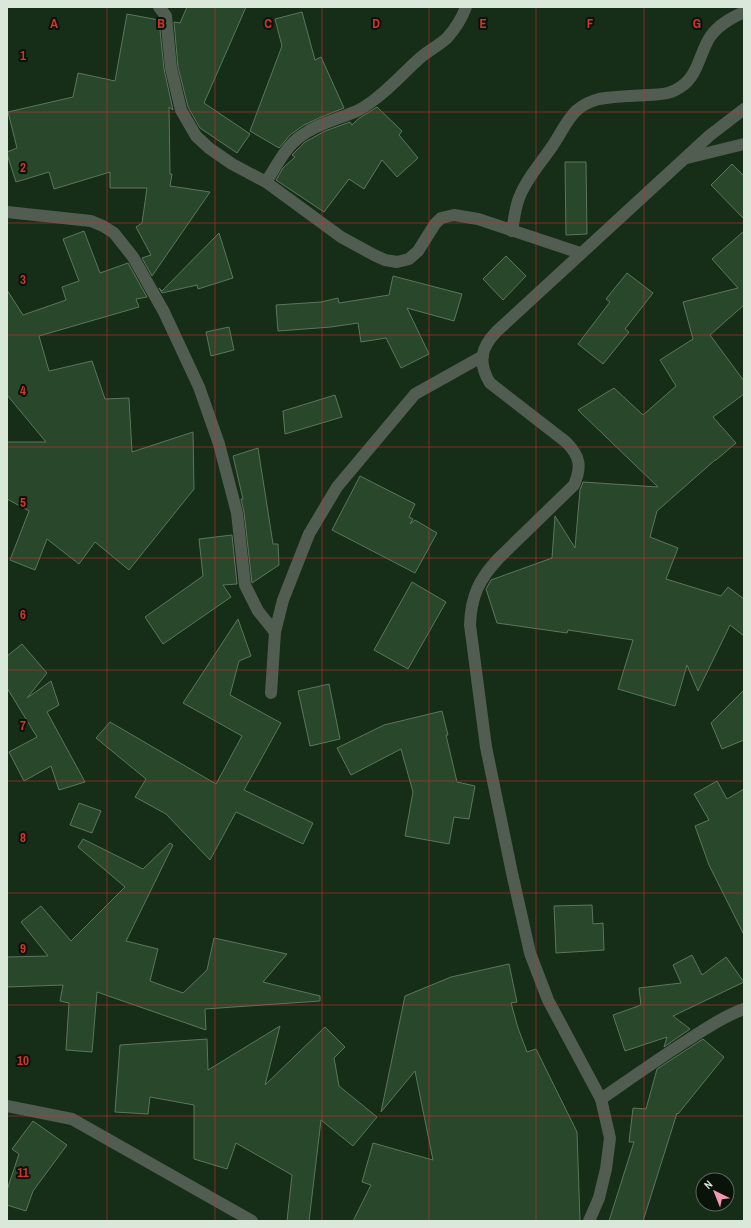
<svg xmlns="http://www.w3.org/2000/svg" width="751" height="1228" viewBox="0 0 751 1228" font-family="'Archivo Narrow',sans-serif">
<rect width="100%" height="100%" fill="#162d18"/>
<g fill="#29472b" stroke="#5c765d">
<path d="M187 7H246L204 103 250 134 237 153 200 128 188 107 178 67 174 22 180 23Z"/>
<path d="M302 12 315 60 321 57 344 108 319 118 304 125 290 135 279 148 250 131 282 46 275 19Z"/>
<path d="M127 14 159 20 164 69 173 110 169 107 170 174H172L170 186 210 192 152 276 142 258 151 255 136 227 142 223 147 188H110V172L54 189 49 172 16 182 7 154V152L17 148 8 112 73 97 78 73 115 81Z"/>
<path d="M377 107 402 131 399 135 418 158 397 177 382 160 364 189 349 179 324 212 276 180 283 168 295 157 292 155 305 142 325 131 350 122 352 125 358 119Z"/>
<path d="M565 162H586L587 234 566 235Z"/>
<path d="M732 164 744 176V219L711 185Z"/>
<path d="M84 231 100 273 128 263 147 297 136 299 139 307 39 336 49 371 92 361 105 399 129 398 132 452 193 432 194 489 129 570 95 542 79 564 47 539 35 570 10 560 29 511 7 499V442H46L7 395V290L23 315 66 300 62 287 79 281 63 239Z"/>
<path d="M744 231V305L710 335 744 381V394L713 417 736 443 716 460H715L657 511 650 537 678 548 666 579 721 596 728 587 744 599V636L730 625 698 691 687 665 675 706 618 689 633 640 568 630 567 633 497 623 486 589 491 580 552 558 555 516 575 548 580 490 583 482 658 487 578 410 614 388 643 415 676 386 660 360 693 339 683 302 738 288 712 259Z"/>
<path d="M219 233 233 278 198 289 197 285 162 293 159 288 162 291Z"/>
<path d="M506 256 526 276 503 300 483 279Z"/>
<path d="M627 273 653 293 625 329 629 332 603 364 578 344 610 302 606 299Z"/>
<path d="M393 276 462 294 454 321 407 308 429 354 401 368 386 338 361 342 358 323 331 327 278 331 276 305 321 302 338 298 339 303 389 295Z"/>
<path d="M229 327 234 350 211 356 206 332Z"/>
<path d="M335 395 342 417 285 434 283 411Z"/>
<path d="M258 448 273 544H278L279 565 252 583 244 512 241 499H243L233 456Z"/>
<path d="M360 476 415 504 409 517 413 519 410 524 415 520 437 533 415 573 332 530Z"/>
<path d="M232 535 237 584 223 585 231 597 163 644 145 617 203 576 199 539Z"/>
<path d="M412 582 446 602 408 669 374 650Z"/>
<path d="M238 619 251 656 239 661 230 695 281 723 244 790 313 823 303 844 236 812 210 860 166 814 135 797 146 779 96 738 110 722 216 784 242 736 183 703Z"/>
<path d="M22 644 47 673 27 698 51 681 59 705 47 712 85 782 59 790 51 766 24 781 9 752 37 737 7 688V656Z"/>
<path d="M329 684 340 739 310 746 298 691Z"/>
<path d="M744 690V740L722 749 711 723Z"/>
<path d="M442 711 448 735H446L457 782 475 786 469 819 454 817 449 844 405 836 413 792 401 749 351 775 337 748 384 725Z"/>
<path d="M717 781 727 799 744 789V935L709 865 695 826 709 820 694 794Z"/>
<path d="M79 803 101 811 92 833 70 825Z"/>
<path d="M83 839 143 869 170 843 173 845 126 941 158 949 150 981 183 993 207 970 214 938 287 954 263 982 320 996V1001L205 1009 206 1030 97 992 92 1052 66 1050 69 1003 60 1001 63 985 7 987V957L48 956 21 922 41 906 71 941 125 887 78 847Z"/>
<path d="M592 905 593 924 603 923 604 950 556 953 554 906Z"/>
<path d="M692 955 702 975 726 957 744 982 673 1016 690 1029 664 1047 667 1037 625 1051 613 1015 641 1005 639 988 681 983 673 965Z"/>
<path d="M509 964 517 1002 511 1003 518 1028 527 1052 536 1049 577 1132 580 1221H353L371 1185 362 1182 373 1143 433 1160 415 1071 381 1112 405 996 451 977Z"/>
<path d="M280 1026 265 1085 325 1027 345 1047 334 1058 339 1086 377 1117 353 1146 321 1120 309 1221H287L292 1175 236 1143 227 1169 194 1159V1105L150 1097 148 1114 115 1112 120 1045 207 1039 208 1070Z"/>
<path d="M703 1039 724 1057 678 1114 677 1113 643 1221H609L634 1142H629L633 1108 646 1109 657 1069Z"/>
<path d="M33 1121 67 1145 33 1191 26 1211 7 1205V1190L19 1154 12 1149Z"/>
</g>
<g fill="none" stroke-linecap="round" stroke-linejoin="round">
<g stroke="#525d52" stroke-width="12">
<path d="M159 7 166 16 171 68 181 110 196 136 209 148 232 164 266 182 341 237 374 255 385 260 397 262 409 259 418 251 435 224 441 218 454 215 478 219 580 253"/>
<path d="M687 158 744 144"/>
<path d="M266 182C276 167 285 147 301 136 318 123 340 119 359 110 381 98 401 75 420 58 428 51 438 46 447 38 455 29 462 18 466 7"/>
<path d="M7 212 91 221 103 226 114 233 133 257 164 312 199 387 219 444 237 513 245 585 258 611 275 632"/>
<path d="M512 231C514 220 515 208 519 198 527 177 543 161 555 142 562 131 568 118 577 110 583 105 591 101 599 99 615 96 632 96 647 95 661 94 670 95 682 86 698 75 700 52 710 37 718 25 731 18 744 12"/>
<path d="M271 693 275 632 283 600 309 534 337 487 415 394 483 356"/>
<path d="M601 1099C630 1079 658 1059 688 1040 705 1029 724 1016 744 1009"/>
<path d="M7 1106 72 1119 252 1221"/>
<path d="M589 1221 599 1198 606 1169 610 1138 601 1099 548 1000 530 953 512 873 486 747 470 625C471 596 479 579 499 558L574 485C582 466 580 456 566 442L490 383C478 363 480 348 497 331L709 136 744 109"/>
</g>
</g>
<path fill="none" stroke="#d63231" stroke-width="1" stroke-opacity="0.55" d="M107 7V1221M215 7V1221M322 7V1221M429 7V1221M536 7V1221M644 7V1221M7 112H744M7 223H744M7 335H744M7 447H744M7 558H744M7 670H744M7 781H744M7 893H744M7 1005H744M7 1116H744"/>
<g font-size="13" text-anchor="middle" font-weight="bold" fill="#d63231" stroke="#091309" stroke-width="4" stroke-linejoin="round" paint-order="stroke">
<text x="54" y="28">A</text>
<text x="161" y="28">B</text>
<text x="268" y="28">C</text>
<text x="376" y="28">D</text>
<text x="483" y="28">E</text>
<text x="590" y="28">F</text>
<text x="697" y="28">G</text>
<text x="23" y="60">1</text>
<text x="23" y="172">2</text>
<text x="23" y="284">3</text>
<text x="23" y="395">4</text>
<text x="23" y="507">5</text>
<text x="23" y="619">6</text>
<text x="23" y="730">7</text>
<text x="23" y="842">8</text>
<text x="23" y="953">9</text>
<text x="23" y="1065">10</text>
<text x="23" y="1177">11</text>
</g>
<rect width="751" height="1228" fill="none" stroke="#dae8da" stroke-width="16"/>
<g transform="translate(715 1192) rotate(317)"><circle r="19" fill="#091309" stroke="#5d685d"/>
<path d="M0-3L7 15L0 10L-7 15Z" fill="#f19ab2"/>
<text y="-6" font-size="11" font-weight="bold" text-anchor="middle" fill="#dae8da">N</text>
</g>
</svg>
